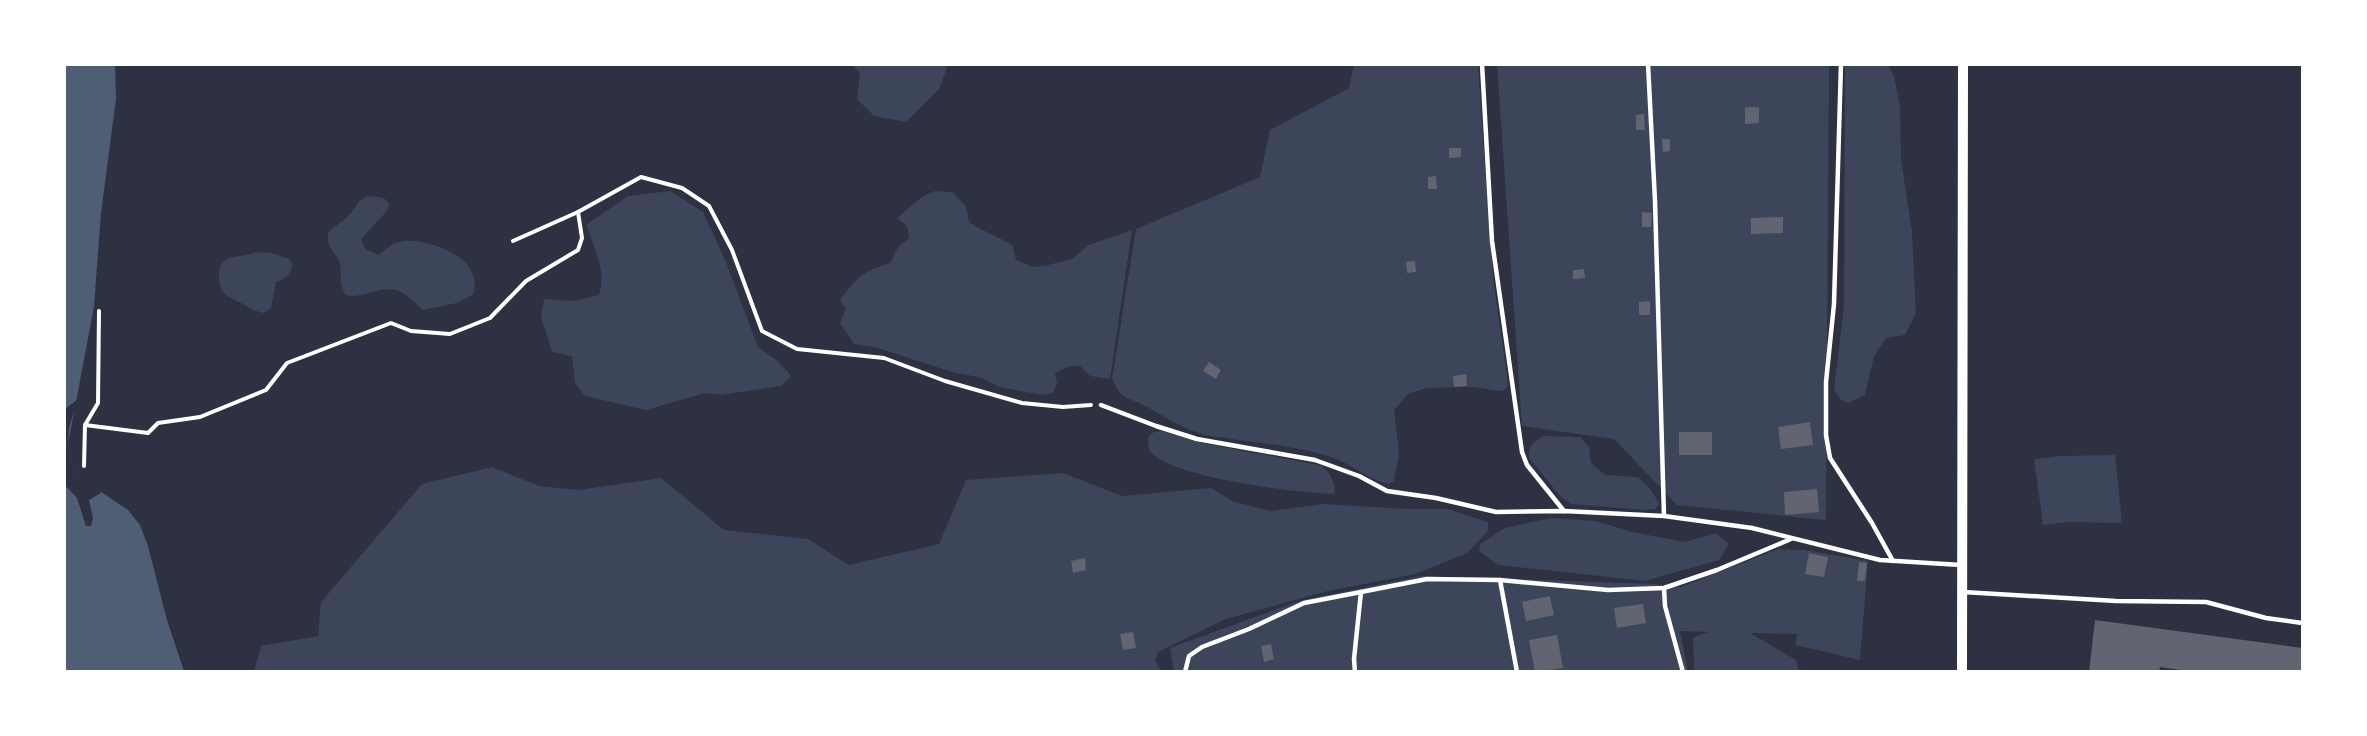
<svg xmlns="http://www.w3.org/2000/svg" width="2367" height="736" viewBox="0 0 2367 736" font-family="Inter,sans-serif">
<rect width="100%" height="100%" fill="#2d3142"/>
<g fill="#3c4559">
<path d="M852 65H948L939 89 906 122 874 116 857 99 860 73Z"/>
<path d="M1354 65H1478L1493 278 1508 384 1506 389 1501 391 1472 387 1427 388 1408 394 1394 410 1399 454 1394 481 1389 484C1368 480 1351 463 1331 457 1299 446 1264 444 1231 439 1221 437 1209 437 1199 433 1178 426 1161 414 1141 404 1125 396 1120 398 1112 379L1136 229 1260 177 1270 130 1349 88Z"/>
<path d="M1497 65H1829L1826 520 1677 505 1614 439 1522 426Z"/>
<path d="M1845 65H1888L1894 76 1900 106 1901 159 1912 232 1916 313 1905 335 1886 338 1874 356 1865 395 1848 403 1841 400 1834 390 1844 306Z"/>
<path d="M670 191 703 212 726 262 758 347 779 362 791 376 781 386 721 395 705 393 646 410 585 396 575 383 572 356 552 352 541 317 544 299 574 301 599 295C607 272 594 247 586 225L628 196Z"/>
<path d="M935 191 952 192 966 206 969 222C983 232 999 236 1013 246L1016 260 1032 267 1048 265 1072 259 1089 245 1132 230 1110 379 1090 376 1080 366H1070L1055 373 1057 384 1053 393 1042 395 1000 387 979 377 955 373 878 348 854 344 840 323 846 309 840 300C857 277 862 272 890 263L898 247 909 238 907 226 897 218 922 197Z"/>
<path d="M372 196 384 198 389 204 387 211 361 239 365 249 379 255C385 250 391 244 399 242 419 236 461 251 471 270 475 277 475 286 474 294L457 303 423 310C415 304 410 296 401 292 382 283 365 300 346 295 336 281 344 273 339 261 333 248 327 249 328 233 334 226 341 223 347 217 357 209 357 197 372 196Z"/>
<path d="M255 252 272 253 291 260 293 266 287 277 276 282 271 308 264 313C254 312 248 306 239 302 224 295 219 292 219 274 219 269 220 265 224 261 232 254 244 258 255 252Z"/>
<path d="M1161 431 1202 443 1319 465C1329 469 1335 481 1335 492L1333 494C1297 493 1177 478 1153 454 1148 450 1148 444 1148 437L1154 432Z"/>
<path d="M1544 436 1580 437 1589 447 1591 463 1605 475 1638 477 1652 491 1659 504 1655 509 1644 510 1571 504 1561 497 1529 458C1528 445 1533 442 1544 436Z"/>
<path d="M2115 455 2122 523 2068 522 2043 525 2034 459 2060 456Z"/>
<path d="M492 467 539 486 578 490 661 478 724 530 808 539 849 565 939 544 966 480 1063 473 1122 496 1211 488 1234 502 1271 511 1324 504 1406 509H1448L1488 522V531L1467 553 1416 574 1328 591 1226 619 1158 652 1155 660 1161 671 254 672 261 646 318 636 321 602 422 484Z"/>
<path d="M1551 518 1596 521 1632 532 1685 542 1716 533 1729 544 1719 560 1645 581 1498 565 1479 551 1480 544 1505 528Z"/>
<path d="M1778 549 1805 550 1868 561 1860 660 1795 645 1797 634 1750 633 1796 660 1799 671H1694L1693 638 1708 632 1680 631 1688 672H1174L1170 648 1299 601 1421 576 1655 584 1681 587Z"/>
</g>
<path fill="#4f5d75" d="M64 65H115L116 99 101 213 94 307 68 444 72 465 79 477 128 510 140 525 148 546 167 620 184 671H65Z"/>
<path fill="#2d3142" d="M81 397 77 411 74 412 69 428 68 444 72 465 79 477 98 489 101 493 89 500 93 518 91 526H86L77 498 64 484 65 409Z"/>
<g fill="#626471">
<path d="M1745 107H1759V123L1745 124Z"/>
<path d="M1644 114 1645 130H1636V115Z"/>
<path d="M1662 139H1670V151L1663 152Z"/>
<path d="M1449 148H1461V157L1449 158Z"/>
<path d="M1436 176 1437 189H1428V177Z"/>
<path d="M1642 212 1652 213 1651 227H1642Z"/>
<path d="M1783 217V233L1751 234V218Z"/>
<path d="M1415 261 1416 272 1407 273 1406 262Z"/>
<path d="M1584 269 1585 278 1573 279V270Z"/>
<path d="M1650 301V315H1639V302Z"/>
<path d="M1209 362 1221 370 1216 379 1203 371Z"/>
<path d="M1466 374 1467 386 1454 387 1453 376Z"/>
<path d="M1810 422 1813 445 1781 449 1778 427Z"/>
<rect x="1679" y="432" width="33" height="23"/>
<path d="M1817 489 1819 512 1785 515 1784 492Z"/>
<path d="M1809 553 1828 557 1824 577 1805 574Z"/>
<path d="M1085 558 1086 570 1073 573 1071 561Z"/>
<path d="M1859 562 1867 563 1865 581H1857Z"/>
<path d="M1550 596 1554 615 1526 621 1522 602Z"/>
<path d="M1643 604 1646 623 1617 628 1614 608Z"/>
<path d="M2095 620 2302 648V672H2195L2160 667 2159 672H2089Z"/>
<path d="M1133 632 1136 648 1123 650 1120 634Z"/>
<path d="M1557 635 1563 668 1535 672 1529 640Z"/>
<path d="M1271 644 1274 659 1264 662 1261 646Z"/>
</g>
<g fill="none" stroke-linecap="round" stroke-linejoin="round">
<g stroke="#fff" stroke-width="4">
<path d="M513 241 578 212 641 177 682 188 709 206 732 250 762 331 797 349 884 358 945 381 1022 403 1063 407 1091 405"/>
<path d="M85 425 148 433 158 423 200 417 266 390 287 363 391 323 411 331 450 334 490 318 526 281 578 250 582 238 578 212"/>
<path d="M84 466 85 425 98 403 99 311"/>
</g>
<g stroke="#fff" stroke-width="4.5">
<path d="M1482 64 1492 241 1522 452 1527 465 1564 511"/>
<path d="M1648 64 1655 201 1664 516"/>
<path d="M1841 64 1834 304 1826 382V435L1830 458 1872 523 1893 561"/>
<path d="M1101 405 1156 426 1197 439 1315 460 1359 476 1387 491 1436 498 1496 512 1564 511 1664 516 1752 528 1880 560 1961 565"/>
<path d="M1500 580 1517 672"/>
<path d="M1664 588 1665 606 1683 672"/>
<path d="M1963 592 2116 601 2206 602 2266 618 2302 623"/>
<path d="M1185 672 1189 656 1202 647 1249 629 1304 603 1361 592 1427 579 1500 580 1608 590 1664 588 1717 570 1791 539"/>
<path d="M1355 672 1354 659 1361 592"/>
</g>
<path stroke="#fff" stroke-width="10" d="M1962 672 1963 64"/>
</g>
<rect width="2367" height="736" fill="none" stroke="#ffffff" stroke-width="132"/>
</svg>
